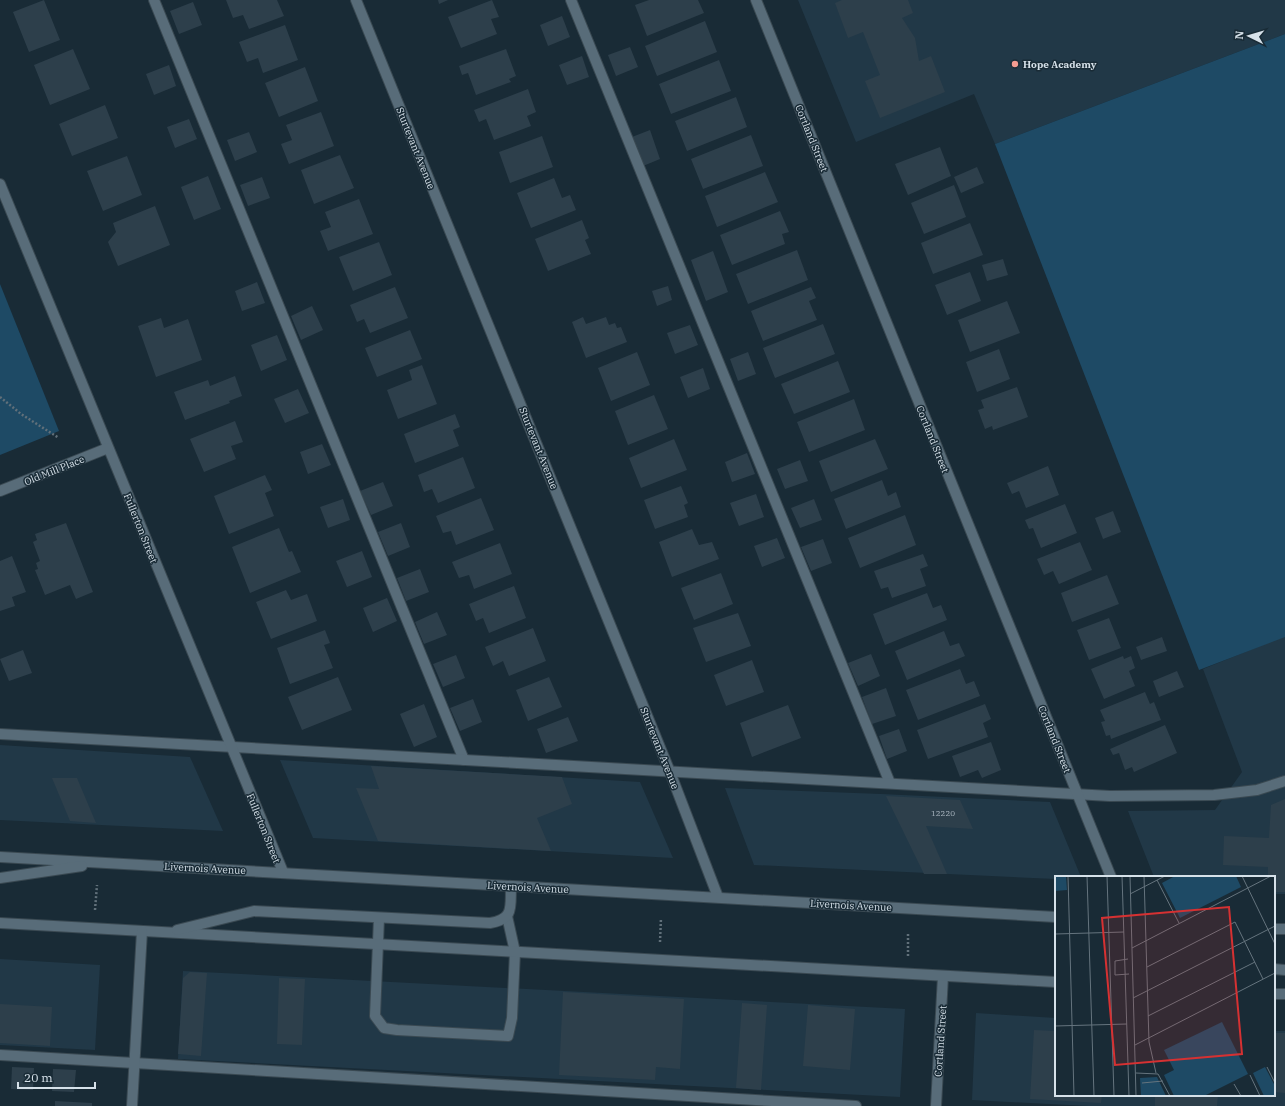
<svg xmlns="http://www.w3.org/2000/svg" width="1285" height="1106" viewBox="0 0 1285 1106" font-family="'IBM Plex Serif',serif">
<rect width="100%" height="100%" fill="#192b36"/>
<g fill="#213847">
<path d="M798 0H1285V34L995 144 974 94 856 142Z"/>
<path d="M1285 636V894H1274V877H1154L1128 811 1215 810 1242 772 1203 669Z"/>
<path d="M0 745 190 757 223 831 0 820Z"/>
<path d="M280 760 640 782 673 858 313 838Z"/>
<path d="M725 788 881 794 1050 802 1081 877H1056V879L754 865Z"/>
<path d="M0 959 100 965 95 1050 0 1045Z"/>
<path d="M183 971 905 1009 900 1097 178 1059Z"/>
<path d="M976 1013 1056 1018V1095H1274V1031H1285V1106H1088L972 1100Z"/>
</g>
<g fill="#1e4a65">
<path d="M1285 34V637L1199 670 995 144Z"/>
<path d="M0 284 59 431 0 455Z"/>
</g>
<g fill="#2d3f4b">
<path d="M44 0 60 40 29 52 13 12Z"/>
<path d="M226 0H277L284 16 249 29 243 15 233 18Z"/>
<path d="M438 0H448L439 4Z"/>
<path d="M492 0 499 17 491 19 497 34 461 48 448 17Z"/>
<path d="M649 0H698L704 13 647 36 635 5Z"/>
<path d="M842 0H908L913 13 902 18 915 38 919 61 931 56 945 92 880 118 865 81 880 75 863 32 848 38 835 3Z"/>
<path d="M193 2 202 25 179 34 170 11Z"/>
<path d="M562 16 570 37 548 46 540 25Z"/>
<path d="M705 21 717 52 657 76 645 46Z"/>
<path d="M285 25 298 60 263 73 258 58 247 62 239 42Z"/>
<path d="M630 47 638 67 616 76 608 55Z"/>
<path d="M73 49 90 89 50 105 34 65Z"/>
<path d="M506 49 516 76 509 79 511 82 476 95 468 73 462 75 459 66Z"/>
<path d="M582 56 589 77 567 85 559 65Z"/>
<path d="M719 60 731 91 671 114 659 84Z"/>
<path d="M169 65 176 86 154 95 146 74Z"/>
<path d="M305 67 318 101 279 117 265 83Z"/>
<path d="M528 89 536 112 527 116 531 126 494 140 486 119 479 122 474 110Z"/>
<path d="M736 97 747 127 687 151 675 121Z"/>
<path d="M105 105 118 138 72 156 59 124Z"/>
<path d="M321 112 334 146 289 164 281 144 292 140 286 125Z"/>
<path d="M189 119 197 139 175 148 167 127Z"/>
<path d="M650 130 660 159 643 166 632 137Z"/>
<path d="M249 132 257 152 235 161 227 140Z"/>
<path d="M751 135 763 166 703 189 691 159Z"/>
<path d="M542 136 553 167 510 183 499 152Z"/>
<path d="M940 147 951 176 908 195 895 164Z"/>
<path d="M340 155 354 188 314 204 301 170Z"/>
<path d="M127 156 142 195 103 211 87 171Z"/>
<path d="M977 167 984 183 961 193 954 177Z"/>
<path d="M765 172 778 202 717 227 705 196Z"/>
<path d="M208 176 221 209 194 220 181 187Z"/>
<path d="M262 177 270 198 248 206 240 185Z"/>
<path d="M554 178 562 198 570 195 576 210 531 228 517 193Z"/>
<path d="M954 185 966 217 924 234 911 203Z"/>
<path d="M359 199 373 234 328 251 320 231 331 227 325 212Z"/>
<path d="M155 206 170 245 118 266 108 242 116 232 113 223Z"/>
<path d="M780 211 789 232 782 234 785 244 732 265 720 235Z"/>
<path d="M582 220 589 238 585 240 591 254 548 271 535 239Z"/>
<path d="M970 223 983 255 933 274 921 243Z"/>
<path d="M379 242 392 275 353 291 339 257Z"/>
<path d="M797 250 808 280 748 304 736 274Z"/>
<path d="M713 251 728 292 706 301 691 260Z"/>
<path d="M1003 259 1008 275 987 281 982 265Z"/>
<path d="M970 272 981 301 947 315 935 285Z"/>
<path d="M257 282 265 303 242 311 235 291Z"/>
<path d="M668 286 672 300 657 306 652 291Z"/>
<path d="M395 287 408 318 370 333 364 319 357 322 350 305Z"/>
<path d="M811 287 816 298 809 301 817 320 763 341 751 311Z"/>
<path d="M1007 301 1020 333 970 352 958 320Z"/>
<path d="M312 306 323 330 301 340 291 316Z"/>
<path d="M583 317 586 324 606 317 609 325 615 323 617 328 621 327 627 342 586 358 572 322Z"/>
<path d="M161 318 164 328 188 319 202 360 156 377 138 326Z"/>
<path d="M823 324 835 354 775 378 763 348Z"/>
<path d="M690 325 698 345 675 354 667 333Z"/>
<path d="M410 330 422 359 377 377 365 348Z"/>
<path d="M277 335 287 360 261 371 251 345Z"/>
<path d="M999 349 1010 379 977 392 966 362Z"/>
<path d="M637 352 650 385 611 401 598 368Z"/>
<path d="M748 352 756 374 738 381 730 359Z"/>
<path d="M838 361 850 392 794 414 781 384Z"/>
<path d="M422 365 437 404 398 419 387 390 412 380 409 370Z"/>
<path d="M703 368 710 389 688 398 680 377Z"/>
<path d="M235 376 242 396 229 401 230 403 185 420 174 392 208 380 210 386Z"/>
<path d="M1017 387 1028 417 993 430 992 426 985 429 978 410 984 408 981 400Z"/>
<path d="M298 389 309 413 285 423 274 399Z"/>
<path d="M654 395 668 429 628 445 615 411Z"/>
<path d="M854 399 865 430 809 452 797 422Z"/>
<path d="M455 414 460 427 453 430 459 446 415 463 404 434Z"/>
<path d="M235 421 243 442 231 446 236 459 204 472 190 439Z"/>
<path d="M674 439 687 470 641 488 629 458Z"/>
<path d="M875 439 888 469 831 492 819 461Z"/>
<path d="M322 444 331 465 308 474 300 452Z"/>
<path d="M747 453 755 474 732 482 725 462Z"/>
<path d="M463 457 475 488 438 503 432 489 424 492 418 475Z"/>
<path d="M800 460 808 481 785 489 777 469Z"/>
<path d="M1048 466 1059 495 1026 508 1019 491 1012 494 1007 483Z"/>
<path d="M265 475 272 490 265 493 274 516 229 534 214 496Z"/>
<path d="M882 480 888 496 896 492 901 507 846 529 834 499Z"/>
<path d="M383 482 393 506 371 515 360 491Z"/>
<path d="M681 486 688 503 684 505 688 517 655 529 644 500Z"/>
<path d="M756 494 764 517 739 526 730 503Z"/>
<path d="M481 498 494 530 456 545 451 531 443 533 436 516Z"/>
<path d="M343 499 350 520 328 528 320 507Z"/>
<path d="M814 499 822 520 800 528 791 508Z"/>
<path d="M1065 504 1077 533 1041 548 1033 528 1029 529 1025 520Z"/>
<path d="M1113 511 1121 532 1103 539 1095 518Z"/>
<path d="M905 515 916 545 860 568 848 538Z"/>
<path d="M66 523 93 592 76 599 70 585 45 595 35 570 38 569 36 563 40 561 33 542 37 540 35 534Z"/>
<path d="M401 523 410 547 388 556 378 532Z"/>
<path d="M279 528 289 552 292 551 301 572 250 593 232 547Z"/>
<path d="M692 529 699 545 712 542 719 559 672 577 659 542Z"/>
<path d="M777 538 785 558 762 567 754 546Z"/>
<path d="M823 539 832 563 811 571 801 547Z"/>
<path d="M1080 542 1092 570 1059 584 1053 571 1044 575 1037 559Z"/>
<path d="M500 543 512 574 474 589 469 575 459 578 452 562Z"/>
<path d="M362 551 372 577 347 587 336 561Z"/>
<path d="M923 554 928 566 920 569 926 586 892 598 888 587 881 589 874 571Z"/>
<path d="M12 556 26 592 12 597 15 606 0 611V561Z"/>
<path d="M420 569 429 592 406 601 397 578Z"/>
<path d="M721 573 733 604 694 620 681 588Z"/>
<path d="M1107 575 1119 604 1072 622 1061 593Z"/>
<path d="M514 586 526 618 489 633 483 618 476 621 469 604Z"/>
<path d="M286 590 291 600 307 594 317 621 271 639 256 602Z"/>
<path d="M927 593 933 608 941 605 947 620 885 645 873 614Z"/>
<path d="M387 598 397 621 373 632 363 608Z"/>
<path d="M437 612 447 635 424 644 415 622Z"/>
<path d="M738 613 751 646 706 662 693 628Z"/>
<path d="M1109 618 1121 648 1089 660 1077 630Z"/>
<path d="M533 628 546 661 509 676 503 661 493 666 485 647Z"/>
<path d="M325 630 330 643 324 645 333 668 290 684 277 648Z"/>
<path d="M944 631 950 646 959 643 965 656 907 680 895 651Z"/>
<path d="M1162 637 1167 651 1141 660 1136 647Z"/>
<path d="M23 650 32 673 9 681 0 659Z"/>
<path d="M871 654 880 676 858 686 848 663Z"/>
<path d="M456 655 465 678 443 687 433 664Z"/>
<path d="M1123 656 1124 659 1131 656 1135 668 1129 671 1135 686 1104 699 1091 669Z"/>
<path d="M752 660 764 692 726 706 714 675Z"/>
<path d="M960 669 966 684 974 681 980 696 918 720 906 690Z"/>
<path d="M1177 671 1184 687 1159 697 1153 681Z"/>
<path d="M338 677 352 710 302 730 288 697Z"/>
<path d="M549 677 562 707 528 721 516 690Z"/>
<path d="M886 688 896 716 872 724 862 697Z"/>
<path d="M1145 692 1150 704 1154 702 1161 720 1111 739 1110 735 1106 736 1101 722 1105 721 1100 710Z"/>
<path d="M473 699 482 722 460 731 450 708Z"/>
<path d="M424 704 437 737 414 747 400 714Z"/>
<path d="M985 704 991 719 983 723 988 737 928 759 917 730Z"/>
<path d="M788 705 801 738 752 757 740 723Z"/>
<path d="M568 717 578 741 546 753 537 729Z"/>
<path d="M1165 725 1177 753 1134 772 1132 767 1125 770 1119 753 1113 755 1110 749Z"/>
<path d="M899 729 907 751 887 759 879 736Z"/>
<path d="M991 742 1001 770 982 778 978 770 960 777 952 756Z"/>
<path d="M371 766 562 777 572 804 537 818 551 851 378 841 356 788 379 789Z"/>
<path d="M52 778H77L96 823 70 821Z"/>
<path d="M886 796 960 800 973 829 926 826 947 874H924Z"/>
<path d="M1285 799V892H1275L1274 877H1268V867L1223 865 1224 836 1269 838 1271 805Z"/>
<path d="M190 972 207 973 201 1056 178 1054 183 978Z"/>
<path d="M279 978 305 979 302 1045 277 1044Z"/>
<path d="M563 992 684 999 680 1069 656 1067 655 1080 559 1075Z"/>
<path d="M742 1003 767 1005 761 1090 736 1088Z"/>
<path d="M0 1004 52 1007 50 1046 0 1043Z"/>
<path d="M808 1005 855 1009 850 1070 803 1066Z"/>
<path d="M1034 1030 1056 1031V1095H1102L1101 1103 1030 1099Z"/>
<path d="M1274 1033H1285V1093L1274 1092Z"/>
<path d="M12 1067 34 1068 33 1090 11 1089Z"/>
<path d="M53 1069 76 1070 74 1092 52 1091Z"/>
<path d="M1155 1095H1218L1217 1106H1155Z"/>
<path d="M55 1101 92 1103V1106H55Z"/>
</g>
<g fill="none" stroke-linecap="round" stroke-linejoin="round">
<defs>
<g id="lane">
<path d="M154 0 464 760"/>
<path d="M571 0 890 783"/>
<path d="M0 734 1110 796 1214 795 1257 790 1285 781"/>
<path d="M379 918 375 1016 384 1028 397 1030 508 1036 512 1018 515 952 507 916"/>
<path d="M0 1055 856 1106"/>
</g>
<g id="street">
<path d="M356 0 670 772 718 897"/>
<path d="M756 0 1111 877"/>
<path d="M0 184 283 872"/>
<path d="M0 491 108 448"/>
<path d="M936 1106 943 976"/>
</g>
<g id="secondary">
<path d="M0 857 1056 917"/>
<path d="M0 878 82 866"/>
<path d="M0 923 1056 982"/>
<path d="M1274 929H1285"/>
<path d="M177 930 254 911 490 923C515 919 510 906 511 886"/>
<path d="M1274 969 1285 970"/>
<path d="M1274 994H1285"/>
<path d="M132 1106 142 931"/>
</g>
</defs>
<use href="#lane" stroke="#3a4952" stroke-width="12"/>
<use href="#street" stroke="#3a4952" stroke-width="12"/>
<use href="#secondary" stroke="#3a4952" stroke-width="12"/>
<g stroke="#61707a" stroke-width="2.5" stroke-dasharray="2 2" stroke-linecap="butt">
<path d="M0 397 21 414 59 438"/>
<path d="M95 910 97 885"/>
<path d="M660 942 661 918"/>
<path d="M908 956V932"/>
</g>
<use href="#lane" stroke="#586c79" stroke-width="10"/>
<use href="#street" stroke="#586c79" stroke-width="10"/>
<use href="#secondary" stroke="#586c79" stroke-width="10"/>
</g>
<circle fill="#f59c91" stroke="#192b36" stroke-width="1.5" cx="1015" cy="64" r="4"/>
<g text-anchor="middle" stroke-width="3" stroke-linejoin="round" paint-order="stroke">
<g font-size="8" fill="#acb8c2">
<text x="943" y="816">12220</text>
</g>
<g font-size="10" font-weight="bold" fill="#d6e1e9" stroke="#192b36" text-anchor="start">
<text x="1023" y="68">Hope Academy</text>
</g>
<g font-size="10" fill="#d6e1e9" stroke="#192b36">
<text transform="translate(812 138) rotate(68)" y="4">Cortland Street</text>
<text transform="translate(416 148) rotate(68)" y="4">Sturtevant Avenue</text>
<text transform="translate(933 439) rotate(68)" y="4">Cortland Street</text>
<text transform="translate(539 448) rotate(68)" y="4">Sturtevant Avenue</text>
<text transform="translate(54 470) rotate(-22)" y="4">Old Mill Place</text>
<text transform="translate(141 528) rotate(68)" y="4">Fullerton Street</text>
<text transform="translate(1055 739) rotate(68)" y="4">Cortland Street</text>
<text transform="translate(660 748) rotate(68)" y="4">Sturtevant Avenue</text>
<text transform="translate(264 828) rotate(68)" y="4">Fullerton Street</text>
<text transform="translate(205 868) rotate(3)" y="4">Livernois Avenue</text>
<text transform="translate(528 887) rotate(3)" y="4">Livernois Avenue</text>
<text transform="translate(851 905) rotate(3)" y="4">Livernois Avenue</text>
<text transform="translate(940 1041) rotate(-86)" y="4">Cortland Street</text>
</g>
</g>
<g transform="translate(1055 876)">
<rect width="220" height="220" fill="#192b36"/>
<path d="M11 0 12 14 0 15V1ZM120 0H181L186 11 125 42 107 7ZM167 146 193 198 149 220H119L109 199 119 194 109 174ZM210 191 220 210V220H209L198 197ZM102 201 111 220H86L85 202Z" fill="#1e4a65"/>
<path fill="none" stroke="#65747e" stroke-width="1" d="M13 0 19 220M32 0 39 220M52 0 59 220M67 0 74 220M75 0 81 220M89 0 94 166 101 197M187 0 220 68M102 4 124 47M75 18 110 0M0 58 69 56M77 72 216 0M73 83 60 85V99L74 98M92 91 180 46 208 103M78 122 220 50M93 140 200 86M0 150 72 148M80 169 220 97M212 191 220 207M81 197 103 198 115 220M195 199 205 220M87 207 108 205M179 208 186 220"/>
<path fill="#d63132" fill-opacity="0.15" stroke="#d63132" stroke-width="2" d="M174 31 187 178 60 189 47 42Z"/>
<rect width="220" height="220" fill="none" stroke="#d6e1e9" stroke-width="2"/>
</g>
<g transform="translate(1249 36) rotate(275)" stroke="#192b36" stroke-width="3" paint-order="stroke">
<path d="M0-3L7 15L0 10L-7 15Z" fill="#d6e1e9"/>
<text y="-6" font-size="11" font-weight="bold" text-anchor="middle" fill="#d6e1e9">N</text>
</g>
<path d="M18 1082v6h77v-6" fill="none" stroke="#d6e1e9" stroke-width="2"/>
<text x="24" y="1082" font-size="12" fill="#d6e1e9" stroke="#192b36" stroke-width="3" paint-order="stroke">20 m</text>
</svg>
